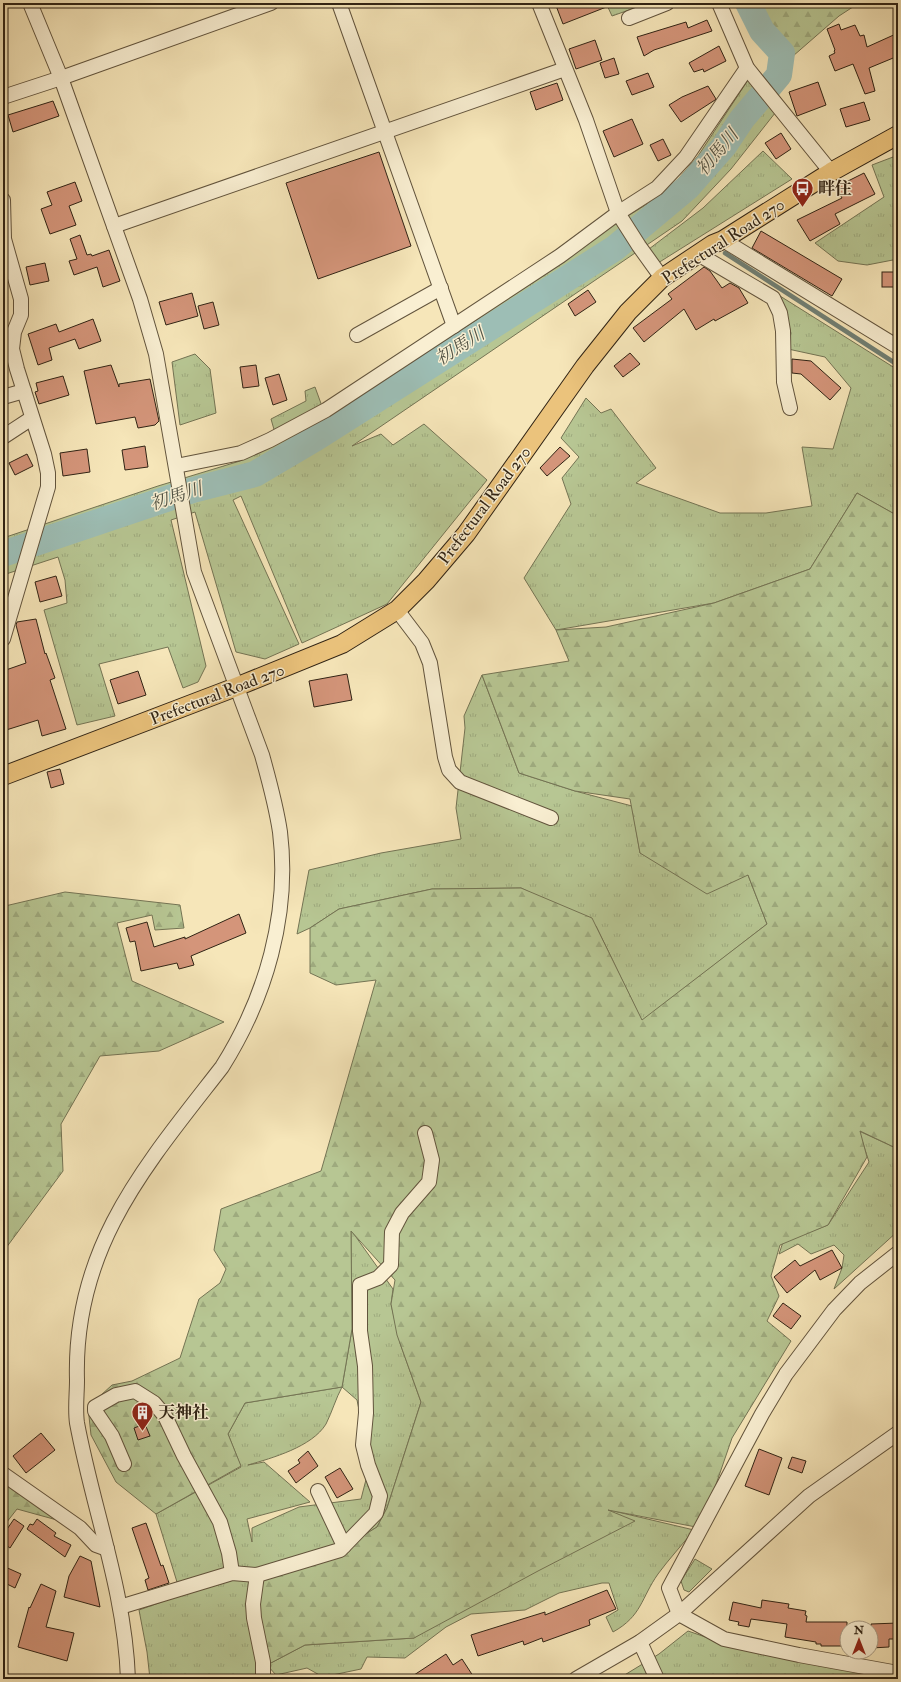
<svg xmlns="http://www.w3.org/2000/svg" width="901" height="1682" viewBox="0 0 901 1682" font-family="'IM FELL Double Pica','Noto Serif JP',serif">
<defs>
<pattern id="grass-tufts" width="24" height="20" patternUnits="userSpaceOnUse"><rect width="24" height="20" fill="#b7c693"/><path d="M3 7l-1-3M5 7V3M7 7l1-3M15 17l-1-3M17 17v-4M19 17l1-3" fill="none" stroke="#9eaa7e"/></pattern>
<pattern id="forest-firs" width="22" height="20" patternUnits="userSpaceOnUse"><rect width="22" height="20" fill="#b7c693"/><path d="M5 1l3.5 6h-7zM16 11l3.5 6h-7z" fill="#9eaa7e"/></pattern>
</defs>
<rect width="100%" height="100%" fill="#f6e6b9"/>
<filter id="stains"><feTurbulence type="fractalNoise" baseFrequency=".005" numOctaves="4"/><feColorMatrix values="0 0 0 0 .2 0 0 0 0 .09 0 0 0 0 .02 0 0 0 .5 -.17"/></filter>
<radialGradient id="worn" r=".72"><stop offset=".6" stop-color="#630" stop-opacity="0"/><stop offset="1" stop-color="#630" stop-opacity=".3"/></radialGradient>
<g fill="url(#grass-tufts)" stroke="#747454" fill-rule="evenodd">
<path d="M606 3H649L612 16Z"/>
<path d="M752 74 779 108 731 169 682 221 352 446 381 434 393 445 424 424 487 480 387 604 302 643 241 496 233 500 299 644 265 659 236 652 195 512 171 520 206 666 198 682 183 688 168 647 99 664 115 716 77 725 44 610 67 603 65 580 58 557 3 575V538L158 486 240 461 459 332 615 224 668 191 698 156Z"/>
<path d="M763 151 792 179 658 263 649 249 703 208Z"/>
<path d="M893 157 898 171V259L867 265 838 261 815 243 884 197 872 165Z"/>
<path d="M780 296 898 370V516L857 493 810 569 714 603 556 630 524 578 571 504 562 478 579 457 561 438 586 398 601 413 611 409 656 468 636 483 720 513H766L812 506 802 447 833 449 851 388 825 357 788 349 791 333Z"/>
<path d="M195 354 210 369 216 413 180 425 172 362Z"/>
<path d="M315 387 323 409 275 433 271 419 306 401 305 391Z"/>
<path d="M482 675 519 773 575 791 632 806 640 853 748 875 767 924 642 1021 596 926 521 888 432 889 339 909 310 928 297 934 309 870 381 853 461 839 456 808 465 728 464 716Z"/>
<path d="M859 1131 898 1149V1231L834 1289 842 1268 844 1255 834 1245 811 1254 798 1244 779 1254 783 1242 828 1225 869 1162Z"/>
<path d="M351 1230 393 1289 391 1304 400 1343 421 1402 387 1508 377 1527 340 1550 260 1679H150L147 1652 139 1610 181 1595 156 1514 241 1467 228 1434 245 1403 342 1387 352 1329ZM342 1387 357 1400 370 1464 361 1499 299 1507 252 1528V1542L247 1519 310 1502 264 1462 248 1465C272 1458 312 1447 326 1424 332 1412 336 1398 342 1387Z"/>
<path d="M605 1509 694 1530C682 1545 669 1559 658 1574 641 1598 642 1616 613 1632L606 1617 618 1610 609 1583H602L559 1593 525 1610 471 1614 446 1627 405 1658 367 1657 361 1669 323 1677 307 1668 276 1675 267 1665 305 1645 414 1638Z"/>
<path d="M695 1559 712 1569 689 1592 684 1590 681 1581Z"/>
<path d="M688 1631 717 1641 895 1679H618L659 1654Z"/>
</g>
<g fill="url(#forest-firs)" stroke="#747454">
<path d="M741 3H859L839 16 785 63Z"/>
<path d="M857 493 898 516V1149L860 1131 867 1157 828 1225 780 1245 771 1276 779 1296 767 1321 791 1341 732 1438 701 1528 608 1510 635 1521 538 1571 414 1638 305 1645 267 1665 256 1585 266 1572 340 1550 377 1527 387 1508 421 1402 397 1335 391 1304 395 1280 351 1231 352 1329 342 1387 245 1403 228 1434 241 1466 156 1514 116 1482 91 1435 88 1407 112 1385 132 1381 180 1358 199 1299 220 1283 226 1269 214 1250 221 1209 321 1171 376 980 336 985 310 973V928L339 909 432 889 521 888 592 918 642 1020 767 924 748 875 707 894 640 853 630 799 575 791 519 773 482 675 569 661 556 630 606 627 714 603 810 569Z"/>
<path d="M65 892 180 905 184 928 155 930 152 915 117 923 132 981 224 1022 159 1051 100 1056 61 1124 63 1171 3 1252V930L7 929 5 906Z"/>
<path d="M3 1482 57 1520 17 1509 3 1527Z"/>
</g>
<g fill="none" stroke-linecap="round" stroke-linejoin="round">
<path stroke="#718075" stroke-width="4.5" d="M725 253 898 365"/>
<path stroke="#9dbeb5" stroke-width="26" d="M3 554 193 490 255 474 316 438 615 248 688 187 724 146 742 119 779 75 782 53 762 31 748 3"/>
</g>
<g fill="#d4957a" stroke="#302314">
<path d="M555 3H614V4L563 24Z"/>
<path d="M707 20 712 31 654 50 644 56 637 37 686 22 688 28Z"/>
<path d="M839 24 841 30 855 25 860 36 864 35 867 47 898 33V56L869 68 875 91 865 94 853 64 835 71 829 56 835 53 834 51 835 50 827 29Z"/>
<path d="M595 40 602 60 576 69 569 49Z"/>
<path d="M719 46 726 61 704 72 703 69 694 72 689 63Z"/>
<path d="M614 58 619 74 605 78 600 63Z"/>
<path d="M648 73 654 87 632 95 626 81Z"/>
<path d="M818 82 826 105 797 116 789 92Z"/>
<path d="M557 83 563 100 536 110 530 92Z"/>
<path d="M708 86 716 99 715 100 681 122 669 105 682 97Z"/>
<path d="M53 101 59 116 13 132 8 115Z"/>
<path d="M864 102 870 120 846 127 840 109Z"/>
<path d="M632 119 643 144 614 157 603 131Z"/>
<path d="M781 133 791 149 776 159 765 143Z"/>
<path d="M663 139 671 155 658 161 650 145Z"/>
<path d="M379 152 411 246 318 279 286 183Z"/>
<path d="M864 173 875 194 835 214 840 224 810 241 797 220 842 198 836 187Z"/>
<path d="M75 182 82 201 69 206 76 225 50 234 41 209 52 205 47 192Z"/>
<path d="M761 231 842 279 832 296 752 248Z"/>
<path d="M80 235 87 255 91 254 92 256 109 250 120 281 103 287 97 267 74 275 69 261 77 259 70 239Z"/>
<path d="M45 263 49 281 30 285 26 267Z"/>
<path d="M704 267 710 271 722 288 730 283 739 288 748 303 715 321 714 319 696 330 684 309 644 342 633 328 672 299 668 294Z"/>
<rect x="882" y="272" width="14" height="15"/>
<path d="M588 290 596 302 575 316 568 304Z"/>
<path d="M192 293 198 316 166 325 159 302Z"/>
<path d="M213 302 219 325 204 329 198 306Z"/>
<path d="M93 319 101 341 79 349 75 339 49 348 52 360 38 365 28 334 56 324 59 332Z"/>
<path d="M630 353 640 364 623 377 614 366Z"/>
<path d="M792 359 811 361 841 388 830 400 801 374 792 373Z"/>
<path d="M111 365 119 387V384L150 379 159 421 155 425 138 428 135 417 96 424 84 371Z"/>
<path d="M256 365 259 386 243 388 240 367Z"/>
<path d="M279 374 287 400 273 405 265 378Z"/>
<path d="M63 376 69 395 39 404 35 392 38 391 36 383Z"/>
<path d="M145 446 148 467 125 470 122 450Z"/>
<path d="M560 447 570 456 547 476 540 468Z"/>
<path d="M87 449 90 472 63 476 60 453Z"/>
<path d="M27 454 33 466 15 475 9 463Z"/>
<path d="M56 576 62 596 40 602 35 582Z"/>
<path d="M36 619 45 654 46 653 55 678 50 680 66 729 42 736 38 720 3 731V671L26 663 16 625 17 622Z"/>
<path d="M138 671 146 695 118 704 110 680Z"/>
<path d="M347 674 352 700 314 707 309 681Z"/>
<path d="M60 769 64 784 51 788 47 772Z"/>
<path d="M239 914 246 933 191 956 194 965 179 969 177 963 141 971 135 941 130 942 126 928 147 922 154 947 185 937V939Z"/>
<path d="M832 1250 842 1268 820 1280 815 1270 787 1293 774 1277 795 1260 800 1266Z"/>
<path d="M783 1303 801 1316 791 1329 773 1316Z"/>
<path d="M145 1424 150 1436 138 1440 134 1428Z"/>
<path d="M41 1433 55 1450 26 1473 13 1456Z"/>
<path d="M759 1449 782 1458 769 1495 745 1486Z"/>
<path d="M308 1451 318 1466 296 1483 288 1471 300 1463 298 1460Z"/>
<path d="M792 1457 806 1461 802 1473 788 1468Z"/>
<path d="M340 1468 353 1489 337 1498 325 1477Z"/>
<path d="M14 1519 24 1526 10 1548 3 1543V1535Z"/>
<path d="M37 1519 56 1533 54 1536 71 1545 65 1557 27 1529 30 1524 33 1525Z"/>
<path d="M146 1523 161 1566 163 1565 169 1583 148 1590 145 1580 149 1578 132 1528Z"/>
<path d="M80 1556 91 1561 100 1607 64 1597 69 1576Z"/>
<path d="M3 1566 21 1574 15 1588 3 1582Z"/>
<path d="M41 1584 56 1591 46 1627 74 1633 67 1661 18 1647 29 1607 30 1608Z"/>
<path d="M607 1590 616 1609 589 1620 590 1625 543 1642 542 1638 524 1645 523 1641 478 1656 471 1635 545 1612V1615Z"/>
<path d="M762 1600 789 1604 788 1608 806 1611 805 1615 807 1616 806 1622H847V1646H821V1644H816V1642L785 1637 787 1624 751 1619 749 1627 738 1625 739 1622 729 1620 733 1602 761 1608Z"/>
<path d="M898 1623V1639H889V1647L871 1648V1624Z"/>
<path d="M446 1654 453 1665 462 1659 475 1679H408Z"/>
</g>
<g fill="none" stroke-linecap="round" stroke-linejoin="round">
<defs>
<g id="minor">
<path d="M30 3 61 78 140 299 156 354 194 572 262 755C269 780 276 805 280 832 290 914 266 997 222 1067 146 1165 73 1247 77 1380 77 1394 75 1409 77 1423 93 1509 125 1591 128 1679"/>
<path d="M339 3 454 326"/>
<path d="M539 3 586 120 618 213 639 246 662 278"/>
<path d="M719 3 747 68 831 172"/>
<path d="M629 18 667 3"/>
<path d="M3 97 61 78 271 3"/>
<path d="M3 200 4 239 21 299V315L14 332 12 349 17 369 44 454 48 473V487L3 639"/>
<path d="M114 226 565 69"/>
<path d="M723 240 898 347"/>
<path d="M698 254 773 298 780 313 783 331 784 382 790 408"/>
<path d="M357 335 441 288"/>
<path d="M3 397 24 391"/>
<path d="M3 437 32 418"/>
<path d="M176 466 241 453 270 440 326 410 560 256 618 213 657 188 686 157 747 68"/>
<path d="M397 610 422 643 430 663 445 757 449 770 460 782 551 818"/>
<path d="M898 1253 860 1283 834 1310 786 1374 762 1414 669 1588 679 1614 724 1639 799 1655 898 1673"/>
<path d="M124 1464 112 1436 95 1411V1407L116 1395 135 1391 154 1403 165 1416 184 1456 220 1522 229 1553 232 1573"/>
<path d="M3 1474 80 1528 96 1545 107 1549"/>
<path d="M318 1491 344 1546"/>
<path d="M257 1575 253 1604 254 1618 263 1662V1679"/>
<path d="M120 1607 232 1573 257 1575 340 1550 376 1513 380 1496 368 1465 363 1445 366 1413 365 1366 360 1331V1285L378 1278 391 1265 392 1232 402 1213 429 1182 432 1160 425 1133"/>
<path d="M640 1642 657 1679"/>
<path d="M576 1679 640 1642 679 1614 809 1496 898 1433"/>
</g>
<path id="major" d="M3 776 236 687 342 644 397 610 426 581 466 534 585 366 628 312 662 278 713 244 723 240 831 172 898 135"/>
</defs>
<use href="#minor" stroke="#62543d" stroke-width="16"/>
<use href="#major" stroke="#302314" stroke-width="20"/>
<use href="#minor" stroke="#f9efd2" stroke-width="14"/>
<use href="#major" stroke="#ebc37c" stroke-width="18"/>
</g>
<defs>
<symbol id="bus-pin" viewBox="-11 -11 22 30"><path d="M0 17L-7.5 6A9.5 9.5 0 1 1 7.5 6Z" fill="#8f2418" stroke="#f9efd2"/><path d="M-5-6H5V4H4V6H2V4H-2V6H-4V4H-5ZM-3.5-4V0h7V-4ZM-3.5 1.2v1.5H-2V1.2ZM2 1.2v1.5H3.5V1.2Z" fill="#fff"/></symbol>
<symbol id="building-pin" viewBox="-11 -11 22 30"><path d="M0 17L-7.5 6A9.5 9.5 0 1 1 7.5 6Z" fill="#8f2418" stroke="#f9efd2"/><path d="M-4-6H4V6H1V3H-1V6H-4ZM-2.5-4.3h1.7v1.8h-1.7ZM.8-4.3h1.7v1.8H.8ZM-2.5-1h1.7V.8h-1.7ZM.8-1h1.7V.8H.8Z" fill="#fff"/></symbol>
</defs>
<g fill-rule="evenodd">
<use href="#bus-pin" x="790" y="176" width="25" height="34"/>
<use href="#building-pin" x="130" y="1400" width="25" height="34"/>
</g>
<g text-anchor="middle" stroke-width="3" stroke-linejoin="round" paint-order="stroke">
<g font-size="17" font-weight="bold" fill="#302314" stroke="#f9efd2" text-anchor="start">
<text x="818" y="194">畔住</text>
<text x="158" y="1418">天神社</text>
</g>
<g font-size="17" fill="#302314" stroke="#f9efd2">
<text transform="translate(723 241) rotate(-33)" y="6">Prefectural Road 270</text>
<text transform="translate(484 505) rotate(-53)" y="6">Prefectural Road 270</text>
<text transform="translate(217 694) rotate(-21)" y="6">Prefectural Road 270</text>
</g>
<g font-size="18" font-style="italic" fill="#515244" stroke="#f9efd2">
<text transform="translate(717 152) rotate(-50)" y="6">初馬川</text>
<text transform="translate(460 346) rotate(-32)" y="6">初馬川</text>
<text transform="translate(176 496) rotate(-18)" y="6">初馬川</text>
</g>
</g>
<rect width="901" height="1682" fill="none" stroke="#f6e6b9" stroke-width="16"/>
<rect x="4" y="4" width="893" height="1674" fill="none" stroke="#302314" stroke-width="2"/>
<rect x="8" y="8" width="885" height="1666" fill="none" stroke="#302314"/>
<g transform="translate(859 1640)"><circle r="19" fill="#f9efd2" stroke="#a99d86"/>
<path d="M0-3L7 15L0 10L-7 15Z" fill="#8f2418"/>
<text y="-6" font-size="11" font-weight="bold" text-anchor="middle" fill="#302314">N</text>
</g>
<rect width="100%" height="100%" filter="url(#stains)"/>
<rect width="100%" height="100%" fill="url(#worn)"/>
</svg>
